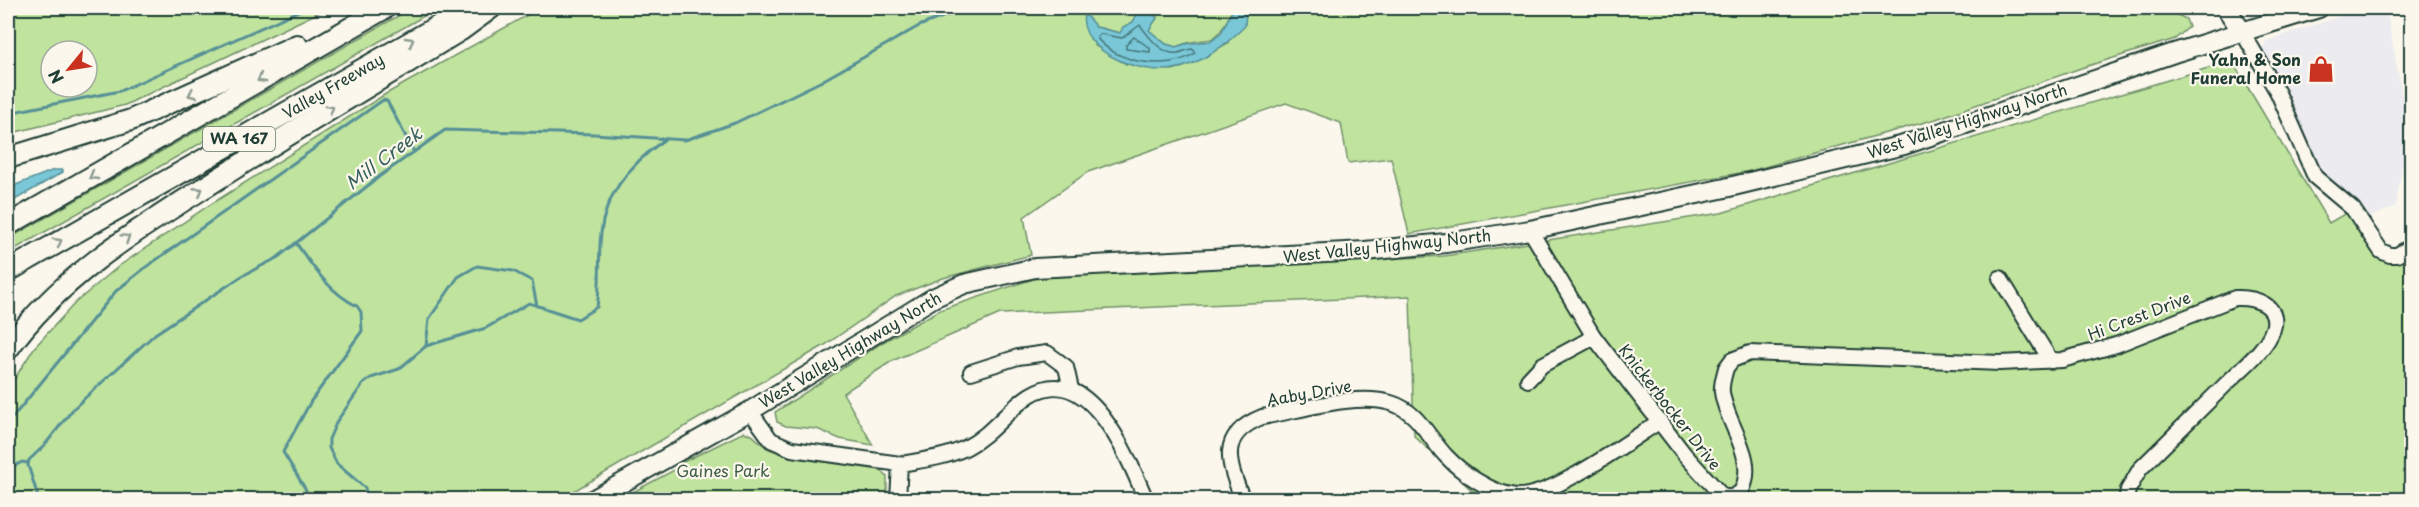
<svg xmlns="http://www.w3.org/2000/svg" width="2419" height="507" viewBox="0 0 2419 507" font-family="'Playpen Sans',sans-serif">
<rect width="100%" height="100%" fill="#fbf7ec"/>
<filter id="ink" filterUnits="userSpaceOnUse"><feTurbulence type="fractalNoise" baseFrequency=".0167" numOctaves="2"/><feDisplacementMap in="SourceGraphic" scale="12" xChannelSelector="R" yChannelSelector="G"/><feConvolveMatrix kernelMatrix="1 2 1 2 8 2 1 2 1" color-interpolation-filters="sRGB"/></filter>
<g filter="url(#ink)">
<path fill="#ecebef" d="M2365 8H2386L2408 127 2396 206 2367 219 2319 173 2263 49 2266 41Z"/>
<g fill="#c0e49e" stroke="#709069" stroke-width="1.5" fill-rule="evenodd">
<path d="M8 8H328L125 105 8 134ZM51 51H87V87H51Z"/>
<path d="M412 8H438L8 253V239Z"/>
<path d="M540 8H1141L1133 22 1123 27 1121 33 1096 27 1094 45 1126 64 1172 70 1183 67 1228 43 1233 9C1210 55 1213 31 1176 47L1166 44 1148 30 1157 18 1149 8H2163L2186 19 2189 27 2175 39 2081 68 1936 119 1750 171 1409 234 1391 158 1348 163 1341 123 1286 103 1088 172 1024 217 1031 255 943 278 896 296 825 345 560 499H11L8 492V389L34 348 76 302 119 266 208 206 384 95Z"/>
<path d="M2232 61 2329 223 2353 209 2390 255 2411 246V499H1481L1414 436 1410 296 1000 314 892 361 843 393 873 445 840 439 817 429 786 426 777 422 775 412 883 342 940 310 1033 279 1089 273 1444 256 1721 213Z"/>
<path d="M744 432 752 435 767 448 790 457 881 470 887 477V499H620L680 467 679 464Z"/>
</g>
<g fill="#7ac7d8" stroke="#569096" stroke-width="1.5">
<path d="M1140 8H1149L1157 18 1149 30 1166 44 1176 47 1185 44 1210 41 1221 33 1233 9 1246 10 1245 26C1227 44 1200 65 1174 69 1143 75 1077 53 1084 13L1096 27 1120 33 1123 27 1133 22Z"/>
<path d="M54 170H63V172L8 204V188Z"/>
</g>
<g fill="none" stroke-linecap="round" stroke-linejoin="round">
<g stroke="#437476" stroke-width="1.5">
<path d="M1140 25C1147 34 1161 56 1178 53 1183 52 1187 49 1193 49L1195 53C1169 71 1117 64 1097 38L1100 34 1122 38Z"/>
<path d="M1134 37 1150 48V52L1126 49V45Z"/>
</g>
<g stroke="#569096" stroke-width="3">
<path d="M1447 8H1456"/>
<path d="M8 113 120 91 305 8"/>
<path d="M296 243C314 268 329 292 357 306L361 312 362 331 311 401 283 452 306 490 305 500"/>
<path d="M426 346 429 319 458 277 477 266 513 271 532 281 537 306"/>
<path d="M8 423 116 291 146 267 383 100 387 101 414 152"/>
<path d="M8 464 11 468 22 462 28 463"/>
<path d="M39 500 28 465 29 460 44 446 74 408 155 334 242 276 277 258 380 176 445 130 594 134 685 140 735 123 820 82 919 26 966 8"/>
<path d="M368 500 365 488 337 464 329 448V439L337 421 363 384 371 378 399 369 426 346 486 328 529 303 578 319 597 307C601 282 598 258 601 233 605 193 632 163 664 140"/>
</g>
<defs>
<g id="minor">
<path d="M2243 33 2278 93 2315 177 2353 209 2381 251 2390 255H2397L2412 246"/>
<path d="M1530 230 1594 337 1685 455 1723 497H1732L1741 492C1759 458 1726 425 1722 392 1721 384 1724 376 1726 368L1732 360 1750 353 2000 363 2062 360 2116 345 2235 298C2253 297 2281 304 2273 329 2266 350 2241 369 2225 385 2197 413 2168 441 2140 469L2128 490 2126 500"/>
<path d="M2000 278 2051 361"/>
<path d="M971 372 1018 357 1047 353 1066 367 1071 389"/>
<path d="M1528 380 1542 365 1594 337"/>
<path d="M750 411 771 440 792 449 900 464"/>
<path d="M898 500 900 464C922 460 946 458 967 447 992 434 1007 410 1030 395 1089 358 1129 459 1146 500"/>
<path d="M1243 500C1228 463 1217 435 1262 417 1299 411 1355 392 1391 403 1418 411 1428 437 1446 456 1462 473 1491 493 1516 496 1550 499 1629 441 1660 421"/>
</g>
<g id="major">
<path d="M2226 8 2243 33"/>
<path d="M592 500 750 411 933 298 964 284 1035 268 1365 251 1446 243 1530 230 1725 188 1904 145 2174 53 2319 8"/>
</g>
<g id="highway">
<path d="M8 158 131 120 297 45"/>
<path d="M8 225 385 8"/>
<path d="M8 271 470 8"/>
<path d="M8 349C59 277 137 230 210 184 293 131 377 81 461 30L491 8"/>
</g>
</defs>
<use href="#minor" stroke="#1f3d34" stroke-width="18"/>
<use href="#major" stroke="#1f3d34" stroke-width="22"/>
<use href="#highway" stroke="#1f3d34" stroke-width="24"/>
<use href="#minor" stroke="#fbf7ec" stroke-width="14"/>
<use href="#major" stroke="#fbf7ec" stroke-width="18"/>
<use href="#highway" stroke="#fbf7ec" stroke-width="20"/>
</g>
<defs><path id="oneway-chevron" d="M-2-3.5L2.5 0L-2 3.5" fill="none" stroke-width="1.6" stroke-linecap="round" stroke-linejoin="round" transform="scale(1.5)"/></defs>
<g stroke="#8d9a90">
<use href="#oneway-chevron" transform="translate(410 41) rotate(-30)"/>
<use href="#oneway-chevron" transform="translate(261 79) rotate(150)"/>
<use href="#oneway-chevron" transform="translate(192 94) rotate(155)"/>
<use href="#oneway-chevron" transform="translate(330 109) rotate(-31)"/>
<use href="#oneway-chevron" transform="translate(93 176) rotate(150)"/>
<use href="#oneway-chevron" transform="translate(199 191) rotate(-33)"/>
<use href="#oneway-chevron" transform="translate(126 238) rotate(-34)"/>
<use href="#oneway-chevron" transform="translate(58 242) rotate(-30)"/>
</g>
</g>
<defs>
<symbol id="shop-bare" viewBox="-9 -9 18 18"><path d="M-5-2.5h2.3a2.7 3.5 0 0 1 5.4 0H5L5.5 6h-11ZM-1.5-2.5h3a1.5 2.3 0 0 0-3 0Z" fill="#c8321e" stroke="#fbf7ec" stroke-width="2.5" paint-order="stroke"/></symbol>
</defs>
<g fill-rule="evenodd">
<use href="#shop-bare" x="2302" y="50" width="38" height="38"/>
</g>
<g text-anchor="middle" stroke-width="4.5" stroke-linejoin="round" paint-order="stroke">
<rect fill="#fbf7ec" stroke="#61756b" stroke-width="1.5" x="203" y="127" width="72" height="24" rx="4.5"/>
<g font-size="15" font-weight="bold" fill="#1f3d34">
<text x="239" y="144">WA 167</text>
</g>
<g font-size="16" font-weight="bold" fill="#1f3d34" stroke="#fbf7ec" text-anchor="end">
<text x="2301" y="66">Yahn &amp; Son<tspan x="2301" dy="18">Funeral Home</tspan></text>
</g>
<g font-size="16" fill="#1f3d34" stroke="#fbf7ec">
<text transform="translate(333 86) rotate(-30)" y="6">Valley Freeway</text>
<text transform="translate(1967 121) rotate(-18)" y="6">West Valley Highway North</text>
<text transform="translate(1387 246) rotate(-6)" y="6">West Valley Highway North</text>
<text transform="translate(2139 316) rotate(-21)" y="6">Hi Crest Drive</text>
<text transform="translate(850 350) rotate(-31)" y="6">West Valley Highway North</text>
<text transform="translate(1309 393) rotate(-10)" y="6">Aaby Drive</text>
<text transform="translate(1670 407) rotate(52)" y="6">Knickerbocker Drive</text>
</g>
<g font-size="16" fill="#3f5e49" stroke="#fbf7ec">
<text x="723" y="477">Gaines Park</text>
</g>
<g font-size="18" font-style="italic" fill="#36605d" stroke="#fbf7ec">
<text transform="translate(384 159) rotate(-37)" y="6">Mill Creek</text>
</g>
</g>
<rect width="2419" height="507" fill="none" stroke="#fbf7ec" stroke-width="30"/>
<rect x="15" y="15" width="2389" height="477" fill="none" stroke="#1f3d34" stroke-width="2" filter="url(#ink)"/>
<g transform="translate(69 69) rotate(240)"><circle r="28" fill="#fbf7ec" stroke="#a3ada2" stroke-width="1.5"/>
<path d="M0-4.5L10 22L0 15L-10 22Z" fill="#c8321e"/>
<text y="-9" font-size="16" font-weight="bold" text-anchor="middle" fill="#1f3d34">N</text>
</g>
</svg>
